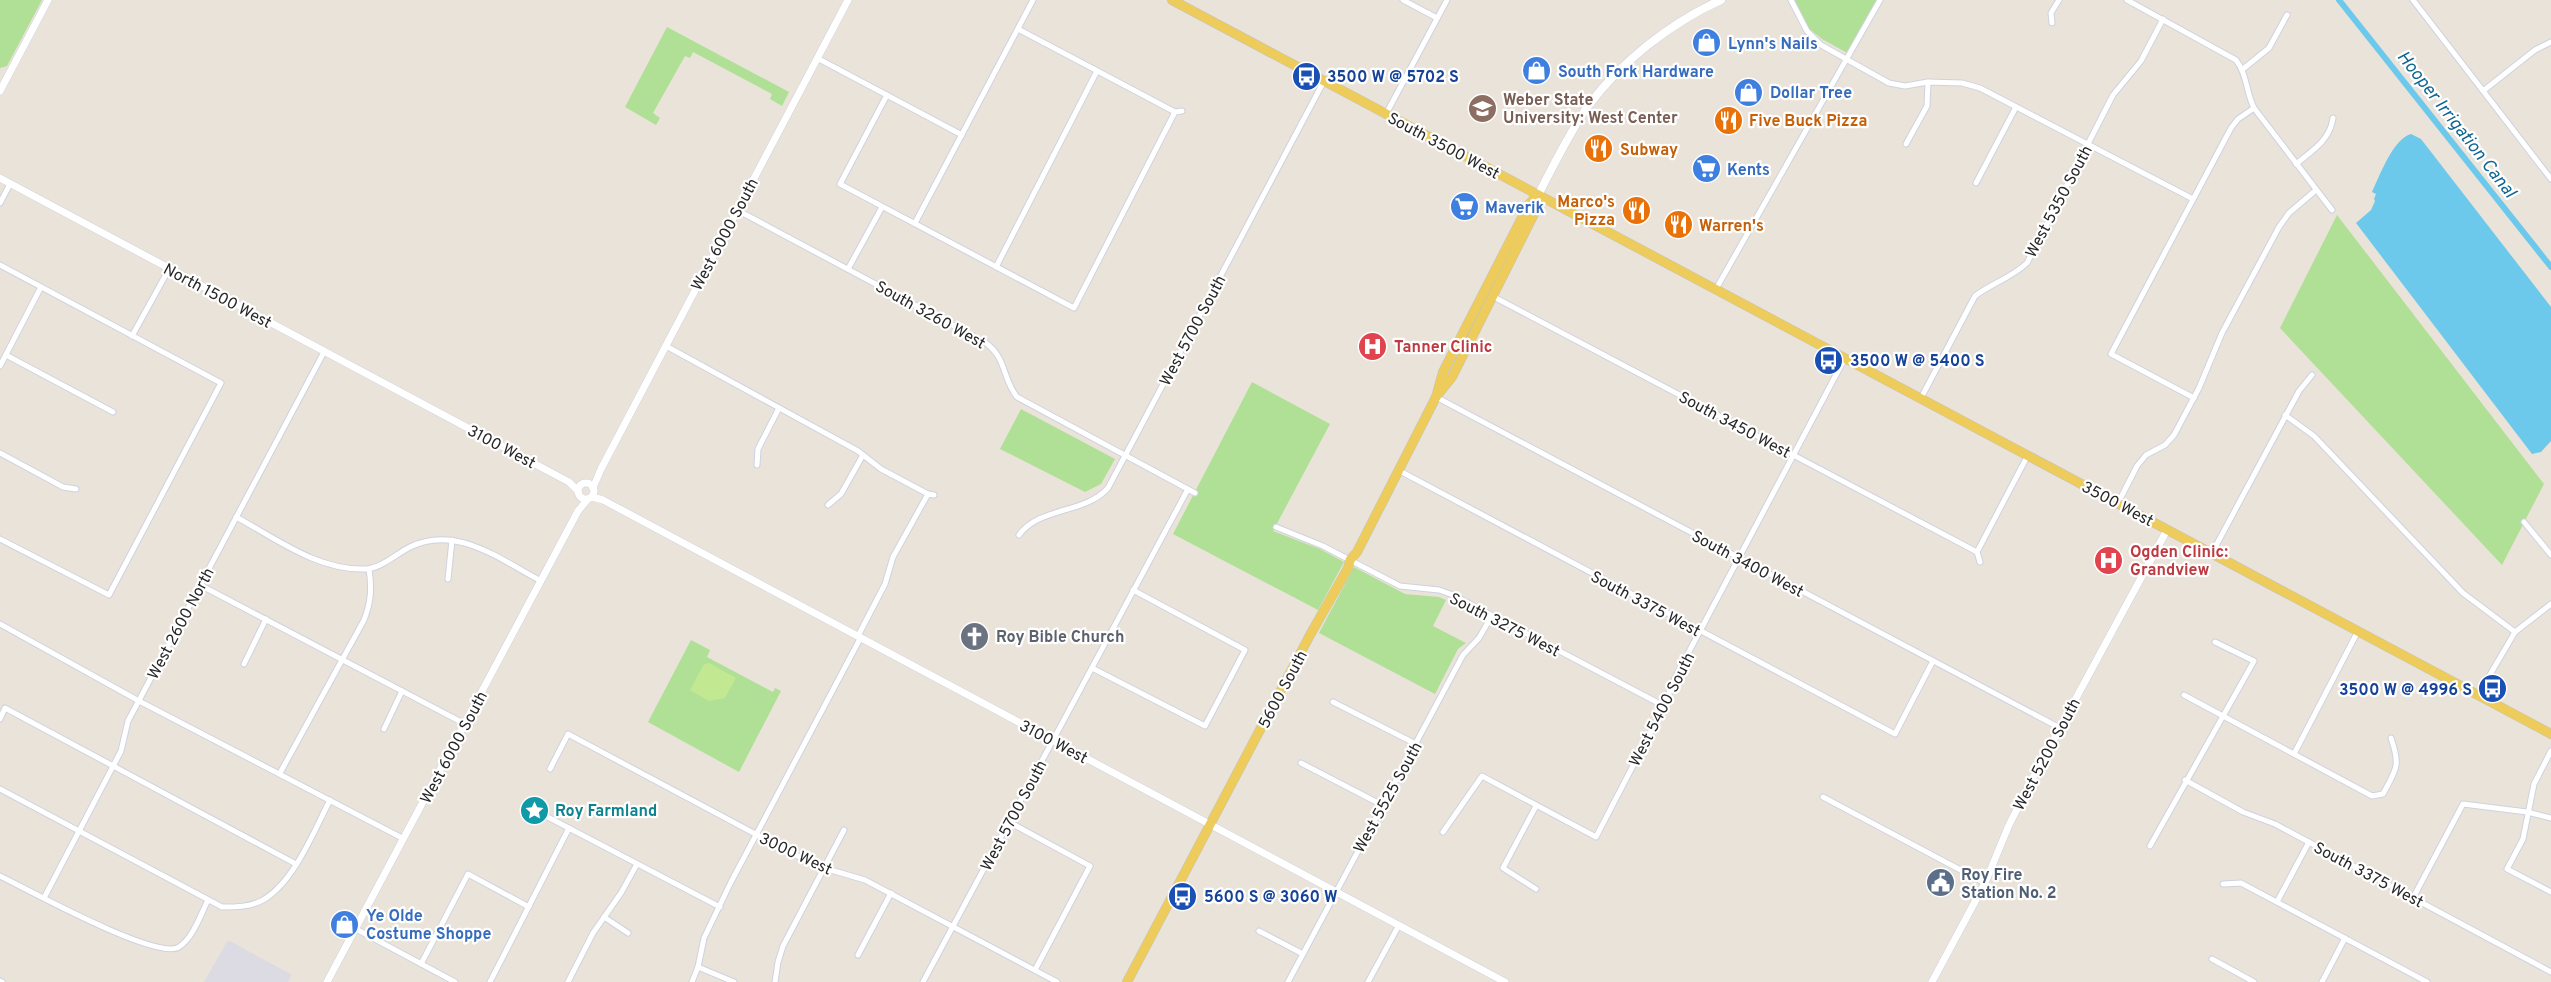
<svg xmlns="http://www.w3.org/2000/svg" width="2551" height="982" viewBox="0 0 2551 982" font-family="Overpass,sans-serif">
<rect width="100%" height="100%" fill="#eae3d9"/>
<path fill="#dcdae2" d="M228 940 292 975 288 982H204Z"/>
<g fill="#afe096">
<path d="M0 0H42L7 66 0 68Z"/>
<path d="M1793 0H1879L1849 54 1822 39 1805 25Z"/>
<path d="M667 27 789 92 782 106 770 99 772 94 693 52 690 58 685 56 653 113 660 118 656 125 625 107Z"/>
<path d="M2337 215 2544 484 2502 565 2280 328Z"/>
<path d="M1252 382 1330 424 1273 531 1320 549 1344 562 1318 610 1173 534Z"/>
<path d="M1021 409 1115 459 1101 484 1085 492 1000 449Z"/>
<path d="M1354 567 1405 594 1439 597 1446 600 1433 626 1466 643 1458 649 1435 694 1319 633Z"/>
<path d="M691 640 710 650 707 657 773 692 775 688 781 691 739 772 648 722Z"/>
</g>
<path fill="#c3e892" d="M709 663 736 678 725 698 709 701 690 690 704 664Z"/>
<path fill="#6dc9eb" d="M2411 134 2421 139 2551 307V441L2541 452 2532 454 2356 223 2371 210 2375 201 2374 199 2376 194 2372 192C2380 175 2393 139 2411 134Z"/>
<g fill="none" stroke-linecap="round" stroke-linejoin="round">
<path stroke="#6dc9eb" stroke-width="6" d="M2339 0 2551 267"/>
<defs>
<g id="minor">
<path d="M1403 0 1437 18"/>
<path d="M1791 0 1807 31 1821 45 1889 83 1905 86 1928 82 1962 83 1980 88 2193 199"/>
<path d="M2127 0 2236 60C2247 74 2246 92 2254 108L2332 210"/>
<path d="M2413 0 2551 179"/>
<path d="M2052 23 2051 13 2059 0"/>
<path d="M1018 29 1175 112"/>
<path d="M817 58 962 135"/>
<path d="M2243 69 2269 48 2287 15"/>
<path d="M2483 91 2535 50 2551 42"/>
<path d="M887 95 840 184 1074 308 1175 112 1182 111"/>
<path d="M1386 114 1447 0"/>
<path d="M1906 144 1927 106 1928 82"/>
<path d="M2296 164C2313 150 2330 140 2333 118"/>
<path d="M1976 183 2016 107"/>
<path d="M0 203 10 184"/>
<path d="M737 210 986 343C1007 359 1002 378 1017 397L1195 493"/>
<path d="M915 223 1033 0"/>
<path d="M0 265 221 383 109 595 0 539"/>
<path d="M996 267 1097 71"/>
<path d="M848 269 882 207"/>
<path d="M1716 289 1880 0"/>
<path d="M1492 296 1977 552"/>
<path d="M132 336 169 269"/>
<path d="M666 346 858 451 881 469 928 494 934 495"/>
<path d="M6 355 113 412"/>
<path d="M0 366 41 287"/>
<path d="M1436 397 2060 728"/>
<path d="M1921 398 1975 296C1992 283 2011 278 2027 263L2113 95 2141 61 2163 19"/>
<path d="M2194 398 2111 354 2231 128 2238 119 2254 108"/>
<path d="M2285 415 2314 436 2463 593 2515 632"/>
<path d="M0 453 63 487 76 489"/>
<path d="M757 465 758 449 779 408"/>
<path d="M1398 470 1895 734 1933 661"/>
<path d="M2118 503 2137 466 2146 455 2165 445 2174 435 2199 388 2222 333 2279 227 2289 213 2316 190"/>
<path d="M828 505 841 494 863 455"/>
<path d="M236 517C277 539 318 571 366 569 382 568 396 554 410 547 456 524 501 560 541 581"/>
<path d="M2524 522 2551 555"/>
<path d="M1276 527 1323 546 1400 586 1439 590 1453 595 1664 706"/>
<path d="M1019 535C1039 507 1085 514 1108 488L1324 81"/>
<path d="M1977 552 2028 455"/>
<path d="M1977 552 1980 562"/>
<path d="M2212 553 2299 391 2312 375"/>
<path d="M448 579 452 540"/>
<path d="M200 585 465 724"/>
<path d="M0 624 139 701 404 839"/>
<path d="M858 636 885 584 893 557 928 494"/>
<path d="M244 664 266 619"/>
<path d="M1092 668 1205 726 1245 650 1133 590"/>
<path d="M2184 695 2372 796 2383 794C2396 769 2401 767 2391 738"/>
<path d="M2478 695 2515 632 2551 604"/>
<path d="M1333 702 1416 744"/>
<path d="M0 719 5 708 296 864"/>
<path d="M384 729 402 691"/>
<path d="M2551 751 2534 784 2523 839 2507 869 2551 892"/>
<path d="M2294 754 2358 631"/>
<path d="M1301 763 1384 806"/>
<path d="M550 769 568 734 791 853 824 868 865 880 1057 982"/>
<path d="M280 773 364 620C371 602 372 589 369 569"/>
<path d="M2185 780 2243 812 2275 824 2551 972"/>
<path d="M0 789 222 907C236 907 250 907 263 900 294 882 314 831 330 800"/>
<path d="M1823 797 1985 883"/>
<path d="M540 813 720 907"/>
<path d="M1009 822 1090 866 1035 970"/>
<path d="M1443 832 1482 776 1596 837 1664 706 1675 678 1845 358"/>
<path d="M2150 846 2254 661 2215 642"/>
<path d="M0 876C27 889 157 961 179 947 193 938 201 914 208 900"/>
<path d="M2223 884 2241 883 2427 982"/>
<path d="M1536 889 1503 868 1536 806"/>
<path d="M44 898 121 751 128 721 324 352"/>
<path d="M2413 898 2463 804 2527 812 2551 818"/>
<path d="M2277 902 2309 842"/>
<path d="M604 917 628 933"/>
<path d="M356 929 455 982"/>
<path d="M1259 931 1303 954"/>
<path d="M858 955 891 893"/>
<path d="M2212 959 2254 982"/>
<path d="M421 964 468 874 529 907"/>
<path d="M698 967 734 982"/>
<path d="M0 981 2 982"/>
<path d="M490 982 569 828"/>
<path d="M568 982 593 933 621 893 637 864"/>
<path d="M692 982 698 967 704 938 731 882 861 637"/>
<path d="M775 982 778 962 783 946 844 830"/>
<path d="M923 982 1188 489"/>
<path d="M1288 982 1463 655 1479 638 1491 617"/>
<path d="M1368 982 1399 925"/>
<path d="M2322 982 2345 938"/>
</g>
<g id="tertiary">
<path d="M0 91 48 0"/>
<path d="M0 178 569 482 578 491"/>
<circle cx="586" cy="491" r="8"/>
<path d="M593 488 601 469 848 0"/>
<path d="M592 497 603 500 1505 982"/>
<path d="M327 982 578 511 587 500"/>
<path d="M1932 982 1985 883 2009 825 2035 774 2167 530"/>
</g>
<path id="secondary" d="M1538 195C1554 165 1569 133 1588 106 1621 62 1670 23 1721 0"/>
<g id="primary">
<path d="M1172 0 2551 734"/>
<path d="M1538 195 1537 208 1452 377 1436 397 1443 372 1529 204Z"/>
<path d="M1127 982 1310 635 1348 568 1350 560 1357 552 1436 397"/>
</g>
</defs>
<use href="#minor" stroke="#ced2e1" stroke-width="7"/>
<use href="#tertiary" stroke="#ced2e1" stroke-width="8"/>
<use href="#secondary" stroke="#ced2e1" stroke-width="9"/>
<use href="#primary" stroke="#c3c3c3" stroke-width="10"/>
<use href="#minor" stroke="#fff" stroke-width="5"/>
<use href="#tertiary" stroke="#fff" stroke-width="7"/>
<use href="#secondary" stroke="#fff" stroke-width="8"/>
<use href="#primary" stroke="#edcc5b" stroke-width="9"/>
</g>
<defs>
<symbol id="shop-disc" viewBox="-11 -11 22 22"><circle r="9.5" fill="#3f7fe0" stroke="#fff"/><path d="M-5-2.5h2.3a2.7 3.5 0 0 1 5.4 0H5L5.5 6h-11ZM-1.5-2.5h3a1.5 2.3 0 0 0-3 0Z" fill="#fff"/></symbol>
<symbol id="bus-disc" viewBox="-11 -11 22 22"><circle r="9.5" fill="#1a4fb4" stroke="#fff"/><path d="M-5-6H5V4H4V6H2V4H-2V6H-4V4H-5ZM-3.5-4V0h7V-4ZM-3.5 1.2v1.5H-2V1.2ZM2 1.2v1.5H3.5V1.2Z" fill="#fff"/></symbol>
<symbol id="university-disc" viewBox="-11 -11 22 22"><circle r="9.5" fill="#8d6e63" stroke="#fff"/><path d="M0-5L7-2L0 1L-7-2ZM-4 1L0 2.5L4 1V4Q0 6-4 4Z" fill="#fff"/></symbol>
<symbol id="restaurant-disc" viewBox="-11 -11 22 22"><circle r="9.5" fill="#e8710a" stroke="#fff"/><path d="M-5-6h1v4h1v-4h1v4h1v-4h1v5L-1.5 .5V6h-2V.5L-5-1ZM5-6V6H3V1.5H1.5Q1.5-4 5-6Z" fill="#fff"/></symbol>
<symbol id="supermarket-disc" viewBox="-11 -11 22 22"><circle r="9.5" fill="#3f7fe0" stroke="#fff"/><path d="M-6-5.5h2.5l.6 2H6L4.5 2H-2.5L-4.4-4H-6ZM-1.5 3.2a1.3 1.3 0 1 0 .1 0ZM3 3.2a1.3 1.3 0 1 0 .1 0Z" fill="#fff"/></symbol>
<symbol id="hospital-disc" viewBox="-11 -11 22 22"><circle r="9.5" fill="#e0444e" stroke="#fff"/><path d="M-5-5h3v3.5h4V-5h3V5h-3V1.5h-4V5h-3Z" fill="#fff"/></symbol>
<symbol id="church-disc" viewBox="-11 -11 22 22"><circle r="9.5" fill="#6b7280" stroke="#fff"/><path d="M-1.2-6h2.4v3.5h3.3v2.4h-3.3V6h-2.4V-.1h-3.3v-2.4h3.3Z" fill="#fff"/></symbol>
<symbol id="sight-disc" viewBox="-11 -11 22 22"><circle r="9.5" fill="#0f9aa8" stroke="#fff"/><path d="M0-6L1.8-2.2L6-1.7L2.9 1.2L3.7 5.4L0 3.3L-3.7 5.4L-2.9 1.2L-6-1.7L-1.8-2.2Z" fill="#fff"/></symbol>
<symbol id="civic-disc" viewBox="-11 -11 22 22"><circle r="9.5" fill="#5c6f8a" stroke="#fff"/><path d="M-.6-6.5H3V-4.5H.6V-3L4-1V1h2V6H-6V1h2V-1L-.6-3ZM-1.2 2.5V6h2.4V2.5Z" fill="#fff"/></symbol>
</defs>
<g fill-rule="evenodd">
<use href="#shop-disc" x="1690" y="26" width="33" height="33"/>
<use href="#shop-disc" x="1520" y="54" width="33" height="33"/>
<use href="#bus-disc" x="1290" y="60" width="33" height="33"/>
<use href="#shop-disc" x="1732" y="76" width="33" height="33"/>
<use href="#university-disc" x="1466" y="92" width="33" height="33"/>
<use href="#restaurant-disc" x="1712" y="104" width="33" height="33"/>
<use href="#restaurant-disc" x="1582" y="132" width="33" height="33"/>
<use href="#supermarket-disc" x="1690" y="152" width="33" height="33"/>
<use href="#supermarket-disc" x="1448" y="190" width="33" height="33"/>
<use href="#restaurant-disc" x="1620" y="194" width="33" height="33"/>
<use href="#restaurant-disc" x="1662" y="208" width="33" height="33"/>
<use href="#hospital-disc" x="1356" y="330" width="33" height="33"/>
<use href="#bus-disc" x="1812" y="344" width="33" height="33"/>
<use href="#hospital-disc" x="2092" y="544" width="33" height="33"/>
<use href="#church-disc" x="958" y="620" width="33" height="33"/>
<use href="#bus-disc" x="2476" y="672" width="33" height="33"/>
<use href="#sight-disc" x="518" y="794" width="33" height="33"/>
<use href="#civic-disc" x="1924" y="866" width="33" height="33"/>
<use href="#bus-disc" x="1166" y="880" width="33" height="33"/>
<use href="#shop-disc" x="328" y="908" width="33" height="33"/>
</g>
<g text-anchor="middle" stroke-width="4.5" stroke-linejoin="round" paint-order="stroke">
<g font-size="16" font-weight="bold" fill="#366cbe" stroke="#fff" text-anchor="start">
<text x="1728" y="49">Lynn's Nails</text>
<text x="1558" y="77">South Fork Hardware</text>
<text x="1770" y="98">Dollar Tree</text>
<text x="1727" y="175">Kents</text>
<text x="1485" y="213">Maverik</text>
<text x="366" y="921">Ye Olde<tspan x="366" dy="18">Costume Shoppe</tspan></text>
</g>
<g font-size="16" font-weight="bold" fill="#164399" stroke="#fff" text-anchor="start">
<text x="1327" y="82">3500 W @ 5702 S</text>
<text x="1850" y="366">3500 W @ 5400 S</text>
<text x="2472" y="695" text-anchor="end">3500 W @ 4996 S</text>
<text x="1204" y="902">5600 S @ 3060 W</text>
</g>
<g font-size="16" font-weight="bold" fill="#785e54" stroke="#fff" text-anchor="start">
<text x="1503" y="105">Weber State<tspan x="1503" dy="18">University: West Center</tspan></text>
</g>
<g font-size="16" font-weight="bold" fill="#c56008" stroke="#fff" text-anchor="start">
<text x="1749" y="126">Five Buck Pizza</text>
<text x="1620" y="155">Subway</text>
<text x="1615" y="207" text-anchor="end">Marco's<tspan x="1615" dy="18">Pizza</tspan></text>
<text x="1699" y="231">Warren's</text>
</g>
<g font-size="16" fill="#282828" stroke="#fff">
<text transform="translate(1444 145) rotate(28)" y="6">South 3500 West</text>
<text transform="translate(2058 201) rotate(-62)" y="6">West 5350 South</text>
<text transform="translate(724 234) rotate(-62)" y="6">West 6000 South</text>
<text transform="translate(218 295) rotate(28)" y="6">North 1500 West</text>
<text transform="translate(931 314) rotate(29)" y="6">South 3260 West</text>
<text transform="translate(1192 330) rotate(-62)" y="6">West 5700 South</text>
<text transform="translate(1735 424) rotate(28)" y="6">South 3450 West</text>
<text transform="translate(502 446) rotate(28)" y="6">3100 West</text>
<text transform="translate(2118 503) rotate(28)" y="6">3500 West</text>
<text transform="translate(1748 563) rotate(28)" y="6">South 3400 West</text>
<text transform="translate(1646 603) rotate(28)" y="6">South 3375 West</text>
<text transform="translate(180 623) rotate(-62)" y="6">West 2600 North</text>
<text transform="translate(1505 624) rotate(27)" y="6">South 3275 West</text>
<text transform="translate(1282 689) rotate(-62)" y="6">5600 South</text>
<text transform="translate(1661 709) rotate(-63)" y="6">West 5400 South</text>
<text transform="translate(1054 741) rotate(28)" y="6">3100 West</text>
<text transform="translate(453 747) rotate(-62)" y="6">West 6000 South</text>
<text transform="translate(2046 754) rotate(-62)" y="6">West 5200 South</text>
<text transform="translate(1387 797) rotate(-61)" y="6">West 5525 South</text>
<text transform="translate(1013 815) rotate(-62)" y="6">West 5700 South</text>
<text transform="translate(796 853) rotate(25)" y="6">3000 West</text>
<text transform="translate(2369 874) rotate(28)" y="6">South 3375 West</text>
</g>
<g font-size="16" font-weight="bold" fill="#be3a42" stroke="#fff" text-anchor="start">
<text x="1394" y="352">Tanner Clinic</text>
<text x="2130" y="557">Ogden Clinic:<tspan x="2130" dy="18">Grandview</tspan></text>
</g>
<g font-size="16" font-weight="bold" fill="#5b616d" stroke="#fff" text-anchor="start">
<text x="996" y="642">Roy Bible Church</text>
</g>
<g font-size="16" font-weight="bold" fill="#0d838f" stroke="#fff" text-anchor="start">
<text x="555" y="816">Roy Farmland</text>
</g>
<g font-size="16" font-weight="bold" fill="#4e5e75" stroke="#fff" text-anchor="start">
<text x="1961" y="880">Roy Fire<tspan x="1961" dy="18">Station No. 2</tspan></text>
</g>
<g font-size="18" font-style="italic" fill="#106693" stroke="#fff">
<text transform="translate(2457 124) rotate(52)" y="6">Hooper Irrigation Canal</text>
</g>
</g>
</svg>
